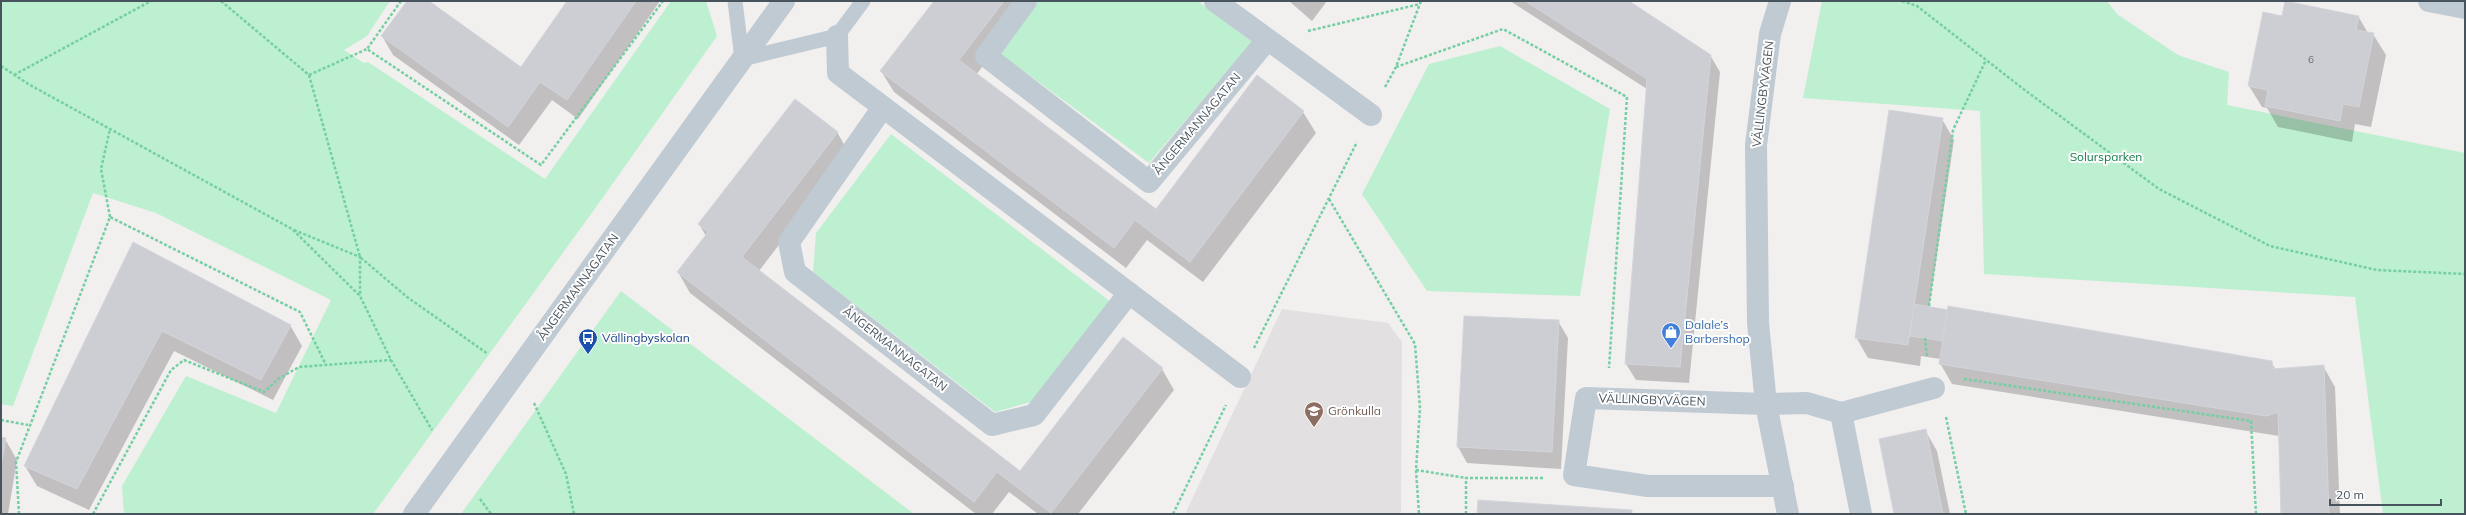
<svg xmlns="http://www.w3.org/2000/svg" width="2466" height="515" viewBox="0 0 2466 515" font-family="Mulish,sans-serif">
<rect width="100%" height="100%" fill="#f2efef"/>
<path fill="#e3e0e1" d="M1282 309 1388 323 1402 342 1401 514H1185Z"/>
<g fill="#bdf0d0">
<path d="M1 1H390L367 36 344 50 364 63 368 62 545 179 671 1H706L717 36 594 210 373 514H124L122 486 186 376 276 413 331 300 156 213 93 193 13 406 1 404Z"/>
<path d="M1038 1H1198L1252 42 1149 163 999 53Z"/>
<path d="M1822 1H2107L2117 14 2178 55 2229 72 2227 105 2465 153V514H2383L2355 297 1984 274 1980 111 1803 98Z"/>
<path d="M1500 46 1610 109 1580 296 1427 291 1362 194 1429 64Z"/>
<path d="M891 134 1111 302 1034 401 995 412 813 272 816 233Z"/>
<path d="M621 291 914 514H461Z"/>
</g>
<g fill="#0003">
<path d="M408 1H428L521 68 568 1H660L578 119 552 100 519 145 393 55 382 36Z"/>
<path d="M935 1H1032L976 75 1156 210 1303 112 1316 133 1203 282 1147 240 1126 268 894 92 881 71Z"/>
<path d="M1289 1H1327L1312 21Z"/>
<path d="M1510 1H1627L1710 55 1720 72 1689 383 1636 380 1626 364 1647 89Z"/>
<path d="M2358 16 2368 33 2373 34 2386 55 2371 127 2355 124 2352 142 2278 127 2267 108 2262 107 2249 86 2283 17Z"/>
<path d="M1942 119 1954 140 1929 308 2271 362 2276 370 2323 366 2335 387 2340 514H2281L2279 436 1952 384 1940 363V359L1921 356 1920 366 1868 358 1856 337Z"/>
<path d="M837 132 849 153 759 271 1020 473 1162 369 1174 390 1078 514H1038L1009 492 992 514H976L690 293 678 272 706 236 699 224Z"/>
<path d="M134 244 290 325 302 346 273 400 174 351 89 510 37 486 25 466Z"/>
<path d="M1558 321 1568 338 1561 469 1467 463 1458 447Z"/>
<path d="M1925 430 1937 451 1950 514H1895Z"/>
<path d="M1 439H5L17 460 8 514H1Z"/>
</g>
<g fill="#ccced4" stroke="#d3d5db">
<path d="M407 1H429L521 67 567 1H636L567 100 540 82 508 127 381 36Z"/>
<path d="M934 1H1004L959 60 1156 209 1257 75 1304 111 1190 262 1135 220 1114 248 880 71Z"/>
<path d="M1525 1H1629L1711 55 1680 367 1625 364 1647 79Z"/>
<path d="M2285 1 2359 16 2356 30 2374 33 2359 107 2343 104 2340 121 2265 106 2268 90 2248 86 2263 12 2282 16Z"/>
<path d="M795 99 838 132 742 257 1020 471 1123 337 1163 368 1051 513 997 472 974 502 677 272 708 232 698 224Z"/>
<path d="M1889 110 1943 118 1908 345 1855 338Z"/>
<path d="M133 242 291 325 261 380 162 331 77 489 24 466Z"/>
<path d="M1914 304 1948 310 1943 341 1910 336Z"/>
<path d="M1948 306 2272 361 2273 369 2324 365 2329 514H2281L2278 412 2266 416 1939 364Z"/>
<path d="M1464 316 1559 320 1552 452 1457 447Z"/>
<path d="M1926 429 1943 514H1894L1879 439Z"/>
<path d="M1 437 6 438 1 466Z"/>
<path d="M1478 500 1632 510V514H1477Z"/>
</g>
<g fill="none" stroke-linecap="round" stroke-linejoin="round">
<g stroke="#74cfa2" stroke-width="2.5" stroke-dasharray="3 2" stroke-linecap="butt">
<path d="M221 1 309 75 360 257 407 297 488 354"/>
<path d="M401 1 367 49 541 165 663 1"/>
<path d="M1902 1 1917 6 2026 91 2159 189 2270 246 2377 270 2465 274"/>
<path d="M1308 31 1420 4"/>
<path d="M1 66 30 85 292 229 360 296 391 360 432 430"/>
<path d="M1396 67 1503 29 1627 97 1609 368"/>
<path d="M14 75 151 1"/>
<path d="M309 75 367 49"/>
<path d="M1385 87 1396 67 1421 1"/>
<path d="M1329 199 1415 344 1420 408 1416 470 1419 514"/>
<path d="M110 217 101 169 110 129"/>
<path d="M294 230 360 257V296"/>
<path d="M1929 306 1953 130 1986 60"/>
<path d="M1925 338 1927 357"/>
<path d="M1254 348 1357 142"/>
<path d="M1964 379 2251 421 2256 514"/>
<path d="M534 403 566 474 574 514"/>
<path d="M1946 417 1966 514"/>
<path d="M1 420 28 425"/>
<path d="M1416 470 1466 478"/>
<path d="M480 499 491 514"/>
<path d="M19 514 16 462 110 217 300 312 326 365"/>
<path d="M93 514 171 370 184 360 264 392 278 379 299 367 391 360"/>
<path d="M1173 514 1226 405"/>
<path d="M1466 514V478H1543"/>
</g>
<path stroke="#c0cad2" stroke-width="15" d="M735 1 742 59 837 36 863 1"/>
<g stroke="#c0cad2" stroke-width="22">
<path d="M1026 1 986 56 1149 182 1267 40"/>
<path d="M1215 1 1371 115"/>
<path d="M1780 1 1770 34 1756 145 1758 323 1766 404 1788 514"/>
<path d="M2429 1 2465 8"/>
<path d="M837 36 838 73 1240 377"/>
<path d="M883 107 789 242 795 272 992 425 1034 415 1129 293"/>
<path d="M1841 413 1934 388"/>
<path d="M1783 486H1648L1574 475 1586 398 1766 404 1807 403 1841 413 1861 514"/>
<path d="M414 514 784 1"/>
</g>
</g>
<defs>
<symbol id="shop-pin" viewBox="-11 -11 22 30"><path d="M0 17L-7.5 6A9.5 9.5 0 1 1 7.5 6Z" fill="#3f7fe0" stroke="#fff"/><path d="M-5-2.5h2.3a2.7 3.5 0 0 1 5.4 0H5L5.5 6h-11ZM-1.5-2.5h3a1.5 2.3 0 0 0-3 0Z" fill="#fff"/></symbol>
<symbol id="bus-pin" viewBox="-11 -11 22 30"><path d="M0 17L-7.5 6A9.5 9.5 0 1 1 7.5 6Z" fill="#1a4fb4" stroke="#fff"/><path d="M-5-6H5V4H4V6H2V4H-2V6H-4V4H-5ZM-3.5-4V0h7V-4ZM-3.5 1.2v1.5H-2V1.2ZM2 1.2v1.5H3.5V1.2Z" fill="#fff"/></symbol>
<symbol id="school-pin" viewBox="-11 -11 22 30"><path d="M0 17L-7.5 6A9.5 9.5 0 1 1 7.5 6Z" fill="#8d6e63" stroke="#fff"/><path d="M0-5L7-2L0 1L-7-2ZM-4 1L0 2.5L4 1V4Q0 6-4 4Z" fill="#fff"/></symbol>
</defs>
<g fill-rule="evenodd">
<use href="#shop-pin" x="1660" y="321" width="22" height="30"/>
<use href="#bus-pin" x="577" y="327" width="22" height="30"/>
<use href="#school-pin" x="1303" y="400" width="22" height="30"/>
</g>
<g text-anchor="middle" stroke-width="4" stroke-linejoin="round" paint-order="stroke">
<g font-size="10" fill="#68727b">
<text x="2311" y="63">6</text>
</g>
<g font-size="12" fill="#47535d" stroke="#fff">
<text transform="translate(1763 94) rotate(-83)" y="4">VÄLLINGBYVÄGEN</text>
<text transform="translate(1197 124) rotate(-50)" y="4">ÅNGERMANNAGATAN</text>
<text transform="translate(578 287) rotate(-54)" y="4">ÅNGERMANNAGATAN</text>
<text transform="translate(895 349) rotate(38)" y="4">ÅNGERMANNAGATAN</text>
<text transform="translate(1652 400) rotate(2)" y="4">VÄLLINGBYVÄGEN</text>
</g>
<g font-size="12" fill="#15814a" stroke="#fff">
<text x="2106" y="161">Solursparken</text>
</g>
<g font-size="12" fill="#366cbe" stroke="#fff" text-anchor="start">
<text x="1685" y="329">Dalale’s<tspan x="1685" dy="14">Barbershop</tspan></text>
</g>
<g font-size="12" fill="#164399" stroke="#fff" text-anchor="start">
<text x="602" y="342">Vällingbyskolan</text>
</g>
<g font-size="12" fill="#785e54" stroke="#fff" text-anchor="start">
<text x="1328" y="415">Grönkulla</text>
</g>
</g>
<rect width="2466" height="515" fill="none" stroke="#47535d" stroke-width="4"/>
<path d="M2330 499v6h111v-6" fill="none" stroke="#47535d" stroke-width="2"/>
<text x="2336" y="499" font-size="12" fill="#47535d" stroke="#ffffff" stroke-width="3" paint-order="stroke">20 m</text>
</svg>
